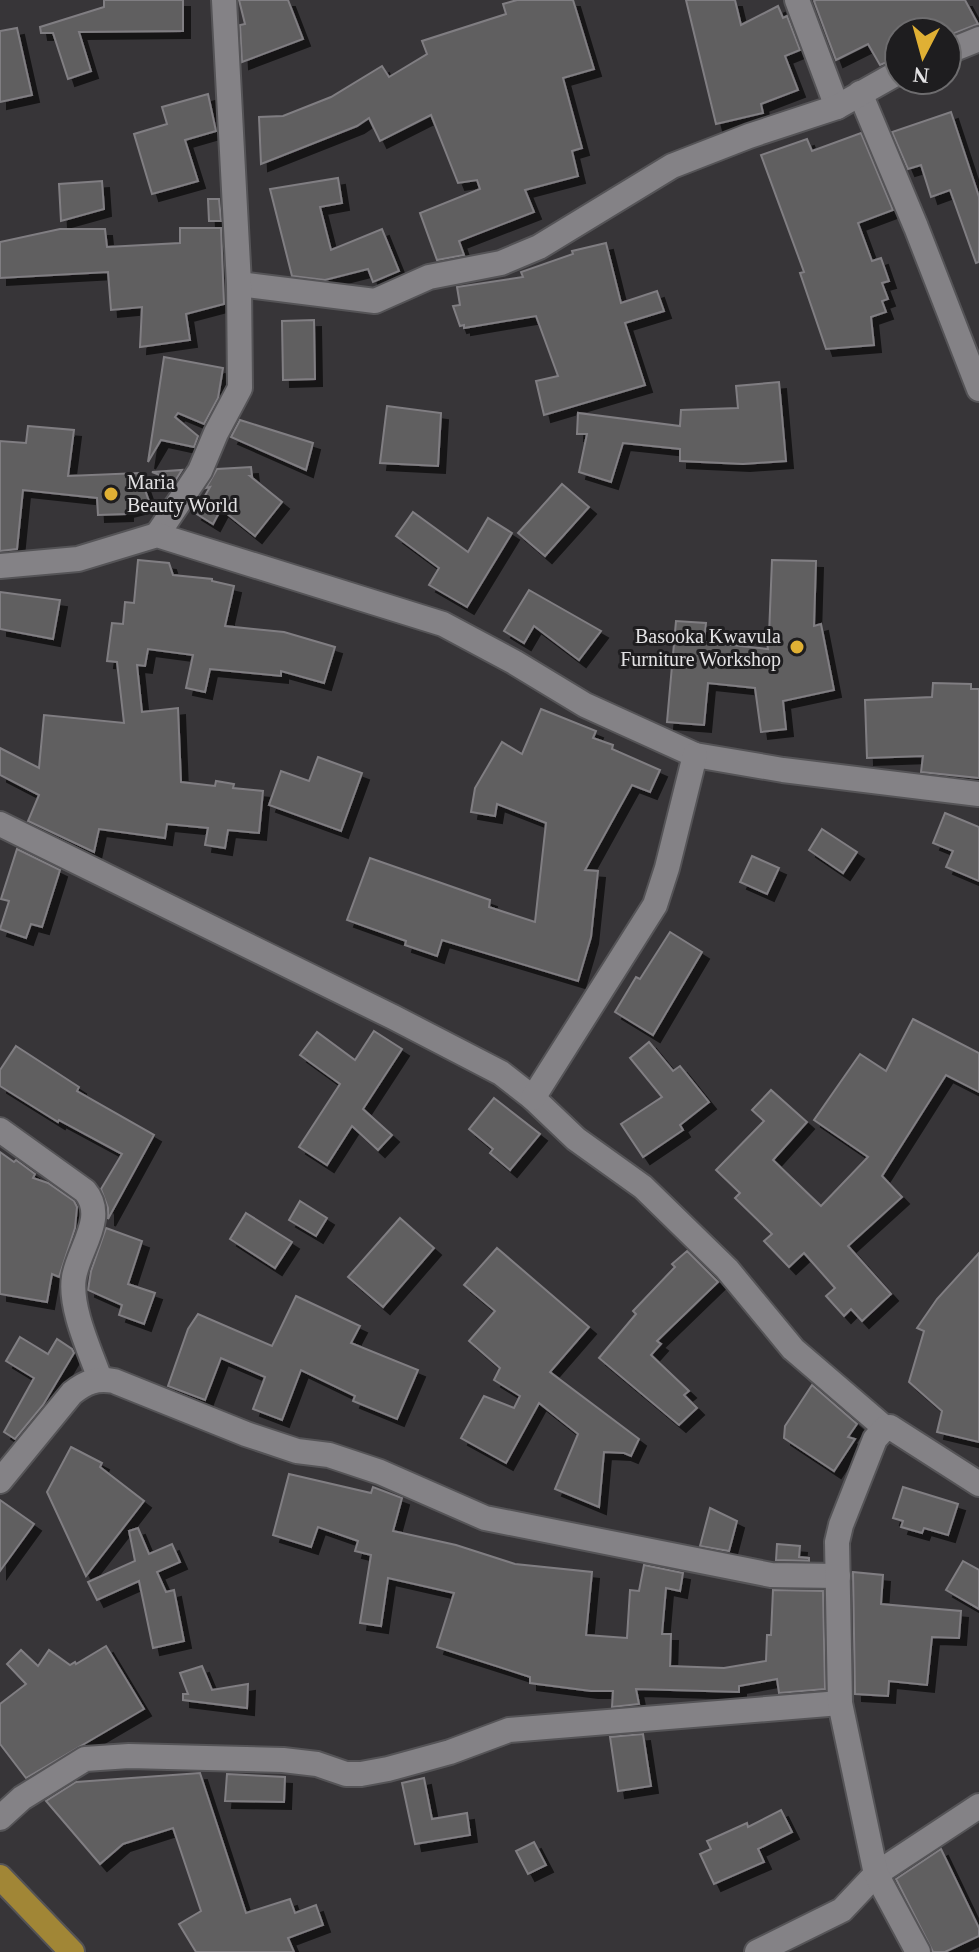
<svg xmlns="http://www.w3.org/2000/svg" width="979" height="1952" viewBox="0 0 979 1952" font-family="Georgia,serif">
<defs>
<filter id="shadow"><feDropShadow dx="7" dy="7" stdDeviation="0" flood-color="#0009"/></filter>
</defs>
<rect width="100%" height="100%" fill="#373538"/>
<g fill="#605e61" stroke="#807e82" stroke-width="2" filter="url(#shadow)">
<path d="M104 0H183V31L79 32 91 71 68 79 53 33H41L40 27 104 7Z"/>
<path d="M239 0H288L303 39 242 62 240 25 245 24Z"/>
<path d="M517 0H573L594 69 563 78 582 148 572 151 578 176 525 190 534 212 459 241 464 255 437 260 420 213 480 189 477 180 458 183 431 115 380 141 369 118 357 126 261 164 259 117 283 116 331 97 382 66 389 77 427 54 422 41 506 14 503 4Z"/>
<path d="M686 0H735L741 25 778 6 783 18 787 16 800 50 785 56 798 90 761 104 763 113 716 124Z"/>
<path d="M816 0H965L978 24 947 36V32H899V57L880 65 868 44 836 60 814 1Z"/>
<path d="M17 28 32 95 0 102V31Z"/>
<path d="M208 94 216 131 185 140 198 181 152 194 134 134 167 124 162 107Z"/>
<path d="M951 112 979 197V262L976 263 950 190 931 197 921 165 908 169 892 132Z"/>
<path d="M861 133 893 210 858 223 872 261 881 258 889 281 882 283 888 299 882 301 886 312 871 317 874 345 826 349 800 273 804 272 761 155 807 139 812 151Z"/>
<path d="M338 178 342 203 320 207 331 250 382 229 399 271 373 282 368 269 325 280 292 276 270 189Z"/>
<path d="M102 181 104 209 61 221 59 184Z"/>
<path d="M208 199H219L221 221H209Z"/>
<path d="M180 228H221L224 304 186 314 190 340 140 347 142 307 111 310 108 272 0 278V242L60 229H105L107 247 180 243Z"/>
<path d="M606 243 621 303 657 291 664 311 625 323 645 385 544 415 536 381 558 376 536 316 464 328V325L460 326 453 306 460 305 457 287 523 277 521 272 573 254 572 251Z"/>
<path d="M314 320 315 379 283 380 282 321Z"/>
<path d="M164 357 223 368 218 398 204 424 178 413 175 417 198 436 194 447 161 440 148 462Z"/>
<path d="M779 382 786 461 743 464 680 461V449L623 443 611 482 579 472 587 434H577L578 413 680 426 681 410 738 408 736 386Z"/>
<path d="M387 406 441 413 438 466 380 463Z"/>
<path d="M240 420 313 443 306 470 231 437Z"/>
<path d="M28 426 74 430 68 476 139 473 150 504 126 510V514L98 515 97 498 23 490 17 549 0 551V441L26 443Z"/>
<path d="M251 467 252 476H250L282 502 255 536 221 509 213 524 195 513 210 487 206 488 217 469Z"/>
<path d="M182 470 175 481 152 472Z"/>
<path d="M562 484 589 507 545 556 518 533Z"/>
<path d="M413 512 468 552 488 518 512 533 467 607 429 585 439 568 396 536Z"/>
<path d="M138 560 169 563 173 575 212 579V581L234 586 225 626 284 632 335 647 324 683 281 671V676L210 669 205 692 186 688 193 655 148 649 145 666 137 665 142 712 178 708 181 782 215 786 216 781 234 784 233 788 263 791 259 833 228 830 225 848 205 845 208 828 167 824 165 838 99 829 94 852 28 821 39 795 0 775V748L39 768 44 715 124 723 117 662 107 661 112 623 123 624 125 602 134 603Z"/>
<path d="M772 560 816 561 814 626 821 624 834 690 783 701 786 729 761 732 755 688 708 683 704 725 667 722 676 621 706 623 704 642 768 649 766 636 769 635Z"/>
<path d="M529 590 601 631 579 660 534 626 524 643 504 631Z"/>
<path d="M0 592 60 600 53 639 0 629Z"/>
<path d="M933 683 971 684V689H979V778L921 772 923 756 867 758 865 700 932 697Z"/>
<path d="M541 709 596 731 593 738 613 745 612 749 660 770 650 792 632 785 585 870 598 871 591 937 578 981 442 940 437 956 405 945 406 941 347 920 370 858 490 900 489 907 535 922 546 823 497 804 495 816 471 812 475 788 502 742 522 754Z"/>
<path d="M318 757 362 773 341 831 269 805 281 771 309 781Z"/>
<path d="M945 813 979 827V881L946 867 953 851 933 843Z"/>
<path d="M822 829 857 852 843 873 809 850Z"/>
<path d="M17 849 60 870 42 927 31 924 26 938 0 929 9 901 1 899Z"/>
<path d="M752 856 779 868 767 894 740 882Z"/>
<path d="M670 932 702 952 653 1035 615 1012 636 977 640 979Z"/>
<path d="M913 1019 979 1053V1092L946 1075 882 1176 902 1197 848 1246 891 1294 862 1321 851 1309 844 1316 826 1296 835 1288 804 1253 789 1267 764 1241 772 1234 735 1198 740 1193 716 1170 764 1121 752 1110 771 1090 807 1122 773 1160 821 1206 868 1157 814 1120 860 1054 886 1071Z"/>
<path d="M374 1031 402 1049 363 1109 392 1135 378 1150 352 1126 327 1165 299 1147 340 1084 300 1055 317 1032 355 1060Z"/>
<path d="M649 1042 673 1071 680 1066 709 1102 680 1125 683 1130 643 1157 621 1124 662 1097 630 1058Z"/>
<path d="M16 1046 79 1087 77 1091 154 1135 108 1219V1208L101 1189 122 1154 59 1120 58 1122 0 1086V1070Z"/>
<path d="M494 1098 540 1134 510 1170 490 1153 493 1149 469 1129Z"/>
<path d="M0 1152 14 1162 16 1160 35 1174 33 1178 48 1183 74 1201 77 1207 75 1228 59 1277 52 1274 47 1302 0 1294Z"/>
<path d="M300 1201 327 1218 316 1236 289 1220Z"/>
<path d="M246 1213 292 1242 275 1268 230 1239Z"/>
<path d="M400 1218 434 1248 383 1307 348 1277Z"/>
<path d="M106 1228 142 1241 128 1284 155 1293 144 1324 119 1315 122 1305 88 1290 91 1271Z"/>
<path d="M497 1248 589 1327 550 1372 639 1439 631 1456 624 1453 604 1452 599 1507 555 1489 578 1434 539 1403 506 1463 461 1438 484 1396 514 1408 520 1396 494 1380 500 1368 469 1341 495 1311 464 1285Z"/>
<path d="M687 1251 718 1282 657 1341 661 1344 651 1355 689 1391 684 1395 697 1408 679 1425 599 1358 636 1314 633 1311 675 1267 672 1264Z"/>
<path d="M979 1253V1442L937 1432 942 1411 909 1382 924 1331 917 1328 937 1299Z"/>
<path d="M296 1296 360 1326 351 1343 418 1370 397 1419 353 1401 355 1396 301 1370 282 1420 253 1409 265 1377 221 1358 205 1400 168 1386 188 1329 198 1314 272 1346Z"/>
<path d="M20 1337 48 1354 57 1339 72 1349 74 1353 43 1405 15 1439 4 1432 34 1378 6 1361Z"/>
<path d="M812 1385 857 1424 848 1437 855 1439 834 1471 784 1438 785 1426Z"/>
<path d="M71 1447 102 1463 100 1467 144 1501 86 1576 47 1492Z"/>
<path d="M289 1474 371 1493 373 1487 402 1498 393 1531 456 1545 515 1564 592 1572 586 1635 627 1638 630 1590 639 1591 644 1565 683 1573 680 1591 666 1588 662 1634H671L670 1666 724 1668 766 1661 767 1635H771L773 1590 823 1591 825 1689 779 1693 777 1679 739 1686V1692L636 1689 639 1704 612 1707 613 1691H591L530 1683V1677L437 1647 454 1593 388 1578 381 1626 360 1623 371 1555 355 1551 358 1541 318 1527 311 1547 273 1535Z"/>
<path d="M903 1487 958 1504 948 1535 924 1528 922 1533 901 1527 903 1521 893 1518Z"/>
<path d="M0 1500 34 1524 0 1571Z"/>
<path d="M710 1508 737 1521 729 1551 700 1546Z"/>
<path d="M138 1528 149 1554 172 1544 180 1562 157 1572 166 1592 174 1590 184 1641 153 1648 139 1581 97 1600 88 1582 135 1561 129 1531Z"/>
<path d="M777 1544 800 1546 799 1557 809 1558V1561L776 1560Z"/>
<path d="M963 1561 979 1570V1609L946 1590Z"/>
<path d="M853 1572 883 1575 881 1604 961 1611 959 1638 932 1637 927 1685 889 1681 888 1696 855 1694Z"/>
<path d="M106 1646 144 1709 26 1778 0 1744V1704L26 1684 7 1664 21 1650 38 1666 49 1650 70 1665 75 1662 76 1664Z"/>
<path d="M202 1666 212 1690 248 1684 247 1708 183 1700V1694H188L180 1673Z"/>
<path d="M643 1734 651 1786 618 1791 610 1737Z"/>
<path d="M200 1773 246 1913 290 1899 295 1913 316 1905 323 1925 288 1938 294 1952H196L179 1924 201 1911 173 1828 123 1844 100 1864 46 1801 76 1782Z"/>
<path d="M227 1774 285 1777 284 1802 225 1801Z"/>
<path d="M424 1778 432 1819 467 1813 470 1835 415 1844 402 1783Z"/>
<path d="M781 1810 792 1832 758 1849 764 1862 714 1884 700 1854 711 1849 707 1841 747 1823 748 1827Z"/>
<path d="M534 1842 546 1865 528 1874 516 1851Z"/>
<path d="M941 1849 979 1928V1936L945 1952H933L896 1879Z"/>
</g>
<g fill="none" stroke-linecap="round" stroke-linejoin="round">
<defs>
<g id="minor">
<path d="M797 0 837 107"/>
<path d="M947 52 979 39"/>
<path d="M860 93 916 227 979 389"/>
<path d="M239 284 375 301 429 277 501 263 539 247 672 166 749 136 837 107 899 72"/>
<path d="M157 535 200 471 216 433 240 388 239 284 224 0"/>
<path d="M0 566 78 559 157 535 443 624 514 662 585 705 695 755 783 770 979 794"/>
<path d="M0 824 393 1017 501 1073 533 1098 576 1139 643 1187 727 1269 793 1349 885 1428"/>
<path d="M533 1098 655 905 667 868 695 755"/>
<path d="M0 1130 85 1191C107 1217 79 1248 74 1277 69 1307 90 1351 100 1379"/>
<path d="M0 1481 72 1393C86 1382 96 1378 114 1381L246 1434 297 1451 329 1455 380 1472 485 1518 771 1575 838 1576"/>
<path d="M0 1818 22 1798 85 1759 129 1756 283 1760 317 1764 346 1774H361L388 1769 450 1752 509 1730 840 1703"/>
<path d="M757 1952 842 1910 876 1874 979 1806"/>
<path d="M918 1952 876 1874 840 1703 837 1542 841 1525 875 1439 885 1428 890 1427 979 1484"/>
</g>
<path id="major" d="M0 1877 72 1952"/>
</defs>
<use href="#minor" stroke="#555457" stroke-width="28"/>
<use href="#major" stroke="#555457" stroke-width="28"/>
<use href="#minor" stroke="#848286" stroke-width="24"/>
<use href="#major" stroke="#a18636" stroke-width="24"/>
</g>
<g fill="#e0b034" stroke="#1e1d1f" stroke-width="3">
<circle cx="111" cy="494" r="8"/>
<circle cx="797" cy="647" r="8"/>
</g>
<g text-anchor="middle" stroke-width="6" stroke-linejoin="round" paint-order="stroke">
<g font-size="20" fill="#e3e2e4" stroke="#1e1d1f" text-anchor="start">
<text x="127" y="489">Maria<tspan x="127" dy="23">Beauty World</tspan></text>
<text x="781" y="643" text-anchor="end">Basooka Kwavula<tspan x="781" dy="23">Furniture Workshop</tspan></text>
</g>
</g>
<g transform="translate(923 56) rotate(186)"><circle r="38" fill="#1e1d1f" stroke="#6d6c6e" stroke-width="2"/>
<path d="M0-6L14 30L0 20L-14 30Z" fill="#e0b034"/>
<text y="-12" font-size="22" font-weight="bold" text-anchor="middle" fill="#e3e2e4">N</text>
</g>
</svg>
